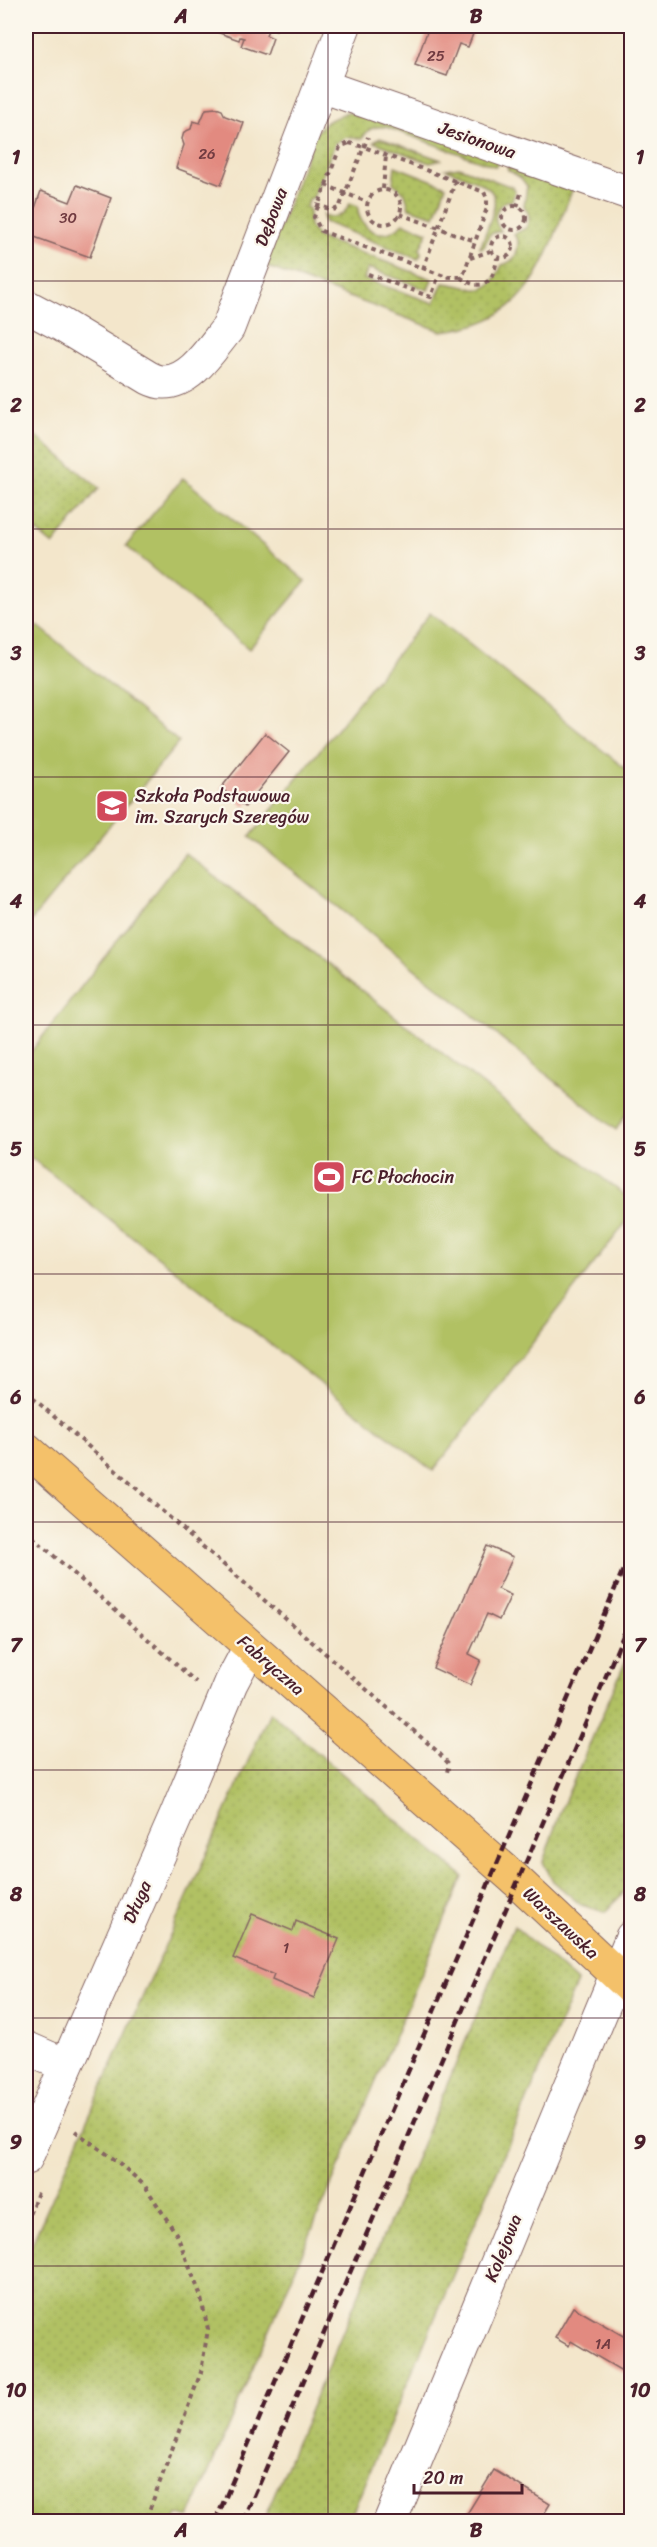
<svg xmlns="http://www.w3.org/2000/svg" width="657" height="2547" viewBox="0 0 657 2547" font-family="Sriracha,sans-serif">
<defs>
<pattern id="green-dots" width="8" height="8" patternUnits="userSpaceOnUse" patternTransform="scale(1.5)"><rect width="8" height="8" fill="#b1c164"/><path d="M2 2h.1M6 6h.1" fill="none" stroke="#9aa557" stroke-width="1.8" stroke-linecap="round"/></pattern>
</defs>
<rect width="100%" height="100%" fill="#fbf7ec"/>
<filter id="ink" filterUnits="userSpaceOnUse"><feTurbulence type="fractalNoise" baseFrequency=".0167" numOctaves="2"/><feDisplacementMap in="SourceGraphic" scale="12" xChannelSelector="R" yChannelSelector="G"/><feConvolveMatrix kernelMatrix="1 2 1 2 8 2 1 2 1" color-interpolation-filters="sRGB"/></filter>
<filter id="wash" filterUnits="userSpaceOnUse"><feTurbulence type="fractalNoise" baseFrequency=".008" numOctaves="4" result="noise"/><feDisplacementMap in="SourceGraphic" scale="24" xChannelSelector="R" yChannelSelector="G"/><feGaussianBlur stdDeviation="1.35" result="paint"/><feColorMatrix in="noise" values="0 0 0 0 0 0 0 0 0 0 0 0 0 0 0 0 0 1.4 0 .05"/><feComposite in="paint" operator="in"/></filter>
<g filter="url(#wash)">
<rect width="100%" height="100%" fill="#f3e6cb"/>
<g fill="url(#green-dots)" stroke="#7e7048" stroke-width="1.5">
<path d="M347 112 500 156 496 166H494L386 127C374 126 368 128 362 139 350 136 344 136 335 144L313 198H310L306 207 309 209V226L318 237 432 279 428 290 368 268 364 279 434 303 443 283C477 286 484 303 502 265 515 261 518 254 518 241L514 234 526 228C530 218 530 214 524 206L527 186 521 178 508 170 507 166 575 183C545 257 534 324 441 331L265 266 316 132 326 122Z"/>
<path d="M380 138 441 160 430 163 374 142Z"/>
<path d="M395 166 446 186 435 216 409 208 405 193 393 183Z"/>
<path d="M459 167 512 187 515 191 512 201H506C495 208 492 220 501 231L490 234 484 247 480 248C502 189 505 192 446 169Z"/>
<path d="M350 203 358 206C357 221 370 235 386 233 393 232 399 227 404 223L428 232 420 248 421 254 418 259 324 222 323 215C336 220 344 216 350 203Z"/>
<path d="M26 428 99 488 53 545 26 523Z"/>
<path d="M631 1649V1881L628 1888 605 1912 581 1905 553 1881 543 1862 560 1812Z"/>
<path d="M270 1712 463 1877 189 2518 178 2514 175 2521 26 2522V2257Z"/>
<path d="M514 1926 577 1982 349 2521H263Z"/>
</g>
<g fill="#b1c164" stroke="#7e7048" stroke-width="1.5">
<path d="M183 478 306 581 249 649 126 546Z"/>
<path d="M430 613 631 773 632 1105 616 1130 250 837Z"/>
<path d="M37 625 179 742 26 927V639Z"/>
<path d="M185 853 631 1200V1216L433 1471 26 1154V1058Z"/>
</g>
<g id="blocks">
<g fill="#e28a80">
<path d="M200 26H278L276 30 269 27 266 35 273 38 267 55 241 46 244 38 240 37 239 40Z"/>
<path d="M419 26H476L468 47 459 44 447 76 415 65 427 32 418 28Z"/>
<path d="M216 108 222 110 225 116 244 123 221 185 176 168 184 145 182 139 184 132 191 129 193 121 200 123 206 109Z"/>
<path d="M77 185 111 198 90 257 26 234 41 191 70 202Z"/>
<path d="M265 733 289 752 245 807 221 788Z"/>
<path d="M487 1546 513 1557 498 1589 511 1595 499 1620 487 1614 469 1654 481 1660 470 1685 433 1668Z"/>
<path d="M252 1914 293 1931 296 1921 339 1939 314 1998 272 1980 274 1975 233 1958Z"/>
<path d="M573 2307 632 2341V2377L571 2341 569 2346 555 2338Z"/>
<path d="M494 2470 550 2504 539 2522H462Z"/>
</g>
</g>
</g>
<g filter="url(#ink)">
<use href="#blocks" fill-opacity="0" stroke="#856563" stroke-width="1.5"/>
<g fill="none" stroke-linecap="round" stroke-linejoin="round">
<defs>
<g id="minor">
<path d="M322 86 632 194"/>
<path d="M26 306 60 324 149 378C153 380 159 382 163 382 191 383 212 347 228 328L344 26"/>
<path d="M26 2048 65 2065"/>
<path d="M26 2158 176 1816 231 1683 250 1647"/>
<path d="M390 2522 632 1937"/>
</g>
<path id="major" d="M26 1449 517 1881 632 1989"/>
</defs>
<use href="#minor" stroke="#856563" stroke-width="35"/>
<use href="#major" stroke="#856563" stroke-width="35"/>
<g stroke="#856563" stroke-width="4" stroke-dasharray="4.5 4.5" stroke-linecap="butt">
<path d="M349 143 364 147 484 192 487 198V208L464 273 460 277H447L321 231 314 217 340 147Z"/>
<path d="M325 185 367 202"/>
<path d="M383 189 386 155"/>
<circle cx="384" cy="207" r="17"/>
<path d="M316 205 333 210 339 208 368 137"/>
<circle cx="514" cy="218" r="12"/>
<path d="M517 207 521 193"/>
<path d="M400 214 475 241"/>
<circle cx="502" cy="247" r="11"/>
<path d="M470 258 490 251"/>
<path d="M423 269 456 180"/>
<path d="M368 274 431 297 439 275"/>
<path d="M460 277C482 293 494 283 497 258"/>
<path d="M26 1392 438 1752 449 1764 447 1772"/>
<path d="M26 1531 196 1682"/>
<path d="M75 2131 118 2162 145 2186 177 2235 200 2294 208 2329 201 2372 146 2519 150 2522"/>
<path d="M26 2222 39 2190"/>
</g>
<use href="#minor" stroke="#fff" stroke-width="33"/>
<use href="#major" stroke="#f4c16a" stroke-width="33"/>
<g stroke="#4a1f2b" stroke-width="4.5" stroke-dasharray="9 4.5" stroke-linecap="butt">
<path d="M215 2522 632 1549"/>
<path d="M243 2522 632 1615"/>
</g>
</g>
</g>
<path fill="none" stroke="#4a1f2b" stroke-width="1.5" stroke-opacity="0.55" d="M328 26V2522M26 281H632M26 529H632M26 777H632M26 1025H632M26 1274H632M26 1522H632M26 1770H632M26 2018H632M26 2266H632"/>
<defs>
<symbol id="school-square" viewBox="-11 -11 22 22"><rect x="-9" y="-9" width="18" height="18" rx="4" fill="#d1495b" stroke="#fbf7ec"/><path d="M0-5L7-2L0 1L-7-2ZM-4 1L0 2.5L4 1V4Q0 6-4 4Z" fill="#fff"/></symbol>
<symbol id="stadium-square" viewBox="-11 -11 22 22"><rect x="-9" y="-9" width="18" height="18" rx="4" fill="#d1495b" stroke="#fbf7ec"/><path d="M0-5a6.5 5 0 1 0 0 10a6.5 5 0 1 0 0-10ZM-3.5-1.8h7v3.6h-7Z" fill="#fff"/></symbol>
</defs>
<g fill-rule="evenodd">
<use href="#school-square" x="93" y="787" width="38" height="38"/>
<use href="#stadium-square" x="310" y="1158" width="38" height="38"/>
</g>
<g text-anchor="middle" stroke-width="4.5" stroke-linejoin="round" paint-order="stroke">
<g font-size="15" fill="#703a40">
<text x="436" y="61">25</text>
<text x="207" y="159">26</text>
<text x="68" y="223">30</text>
<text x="286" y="1953">1</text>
<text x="603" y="2349">1A</text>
</g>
<g font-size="18" fill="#4a1f2b" stroke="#fbf7ec">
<text transform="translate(477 140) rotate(19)" y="6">Jesionowa</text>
<text transform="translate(271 217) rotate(-69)" y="6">Dębowa</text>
<text transform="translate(271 1665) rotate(41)" y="6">Fabryczna</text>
<text transform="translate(137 1902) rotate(-66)" y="6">Długa</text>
<text transform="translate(561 1923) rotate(43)" y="6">Warszawska</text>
<text transform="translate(503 2248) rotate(-68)" y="6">Kolejowa</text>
</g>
<g font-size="18" fill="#4a1f2b" stroke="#fbf7ec" text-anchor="start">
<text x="135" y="802">Szkoła Podstawowa<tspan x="135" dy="21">im. Szarych Szeregów</tspan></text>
<text x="352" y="1183">FC Płochocin</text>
</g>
</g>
<rect width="657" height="2547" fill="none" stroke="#fbf7ec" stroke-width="66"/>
<path d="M414 2484v9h108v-9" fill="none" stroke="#4a1f2b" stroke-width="3"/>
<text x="423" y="2484" font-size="18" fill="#4a1f2b" stroke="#fbf7ec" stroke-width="4.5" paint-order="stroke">20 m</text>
<rect x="33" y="33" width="591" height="2481" fill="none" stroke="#4a1f2b" stroke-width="2"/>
<g font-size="20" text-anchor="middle" font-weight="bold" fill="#4a1f2b">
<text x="181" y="23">A</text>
<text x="476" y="23">B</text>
<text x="16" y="164">1</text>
<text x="640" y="164">1</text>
<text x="16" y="412">2</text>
<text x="640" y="412">2</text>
<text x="16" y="660">3</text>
<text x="640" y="660">3</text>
<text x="16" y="908">4</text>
<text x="640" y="908">4</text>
<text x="16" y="1156">5</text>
<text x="640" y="1156">5</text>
<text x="16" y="1404">6</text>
<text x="640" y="1404">6</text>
<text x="16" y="1652">7</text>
<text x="640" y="1652">7</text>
<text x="16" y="1901">8</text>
<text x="640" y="1901">8</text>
<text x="16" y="2149">9</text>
<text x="640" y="2149">9</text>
<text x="16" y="2397">10</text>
<text x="640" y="2397">10</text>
<text x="181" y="2537">A</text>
<text x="476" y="2537">B</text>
</g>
</svg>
